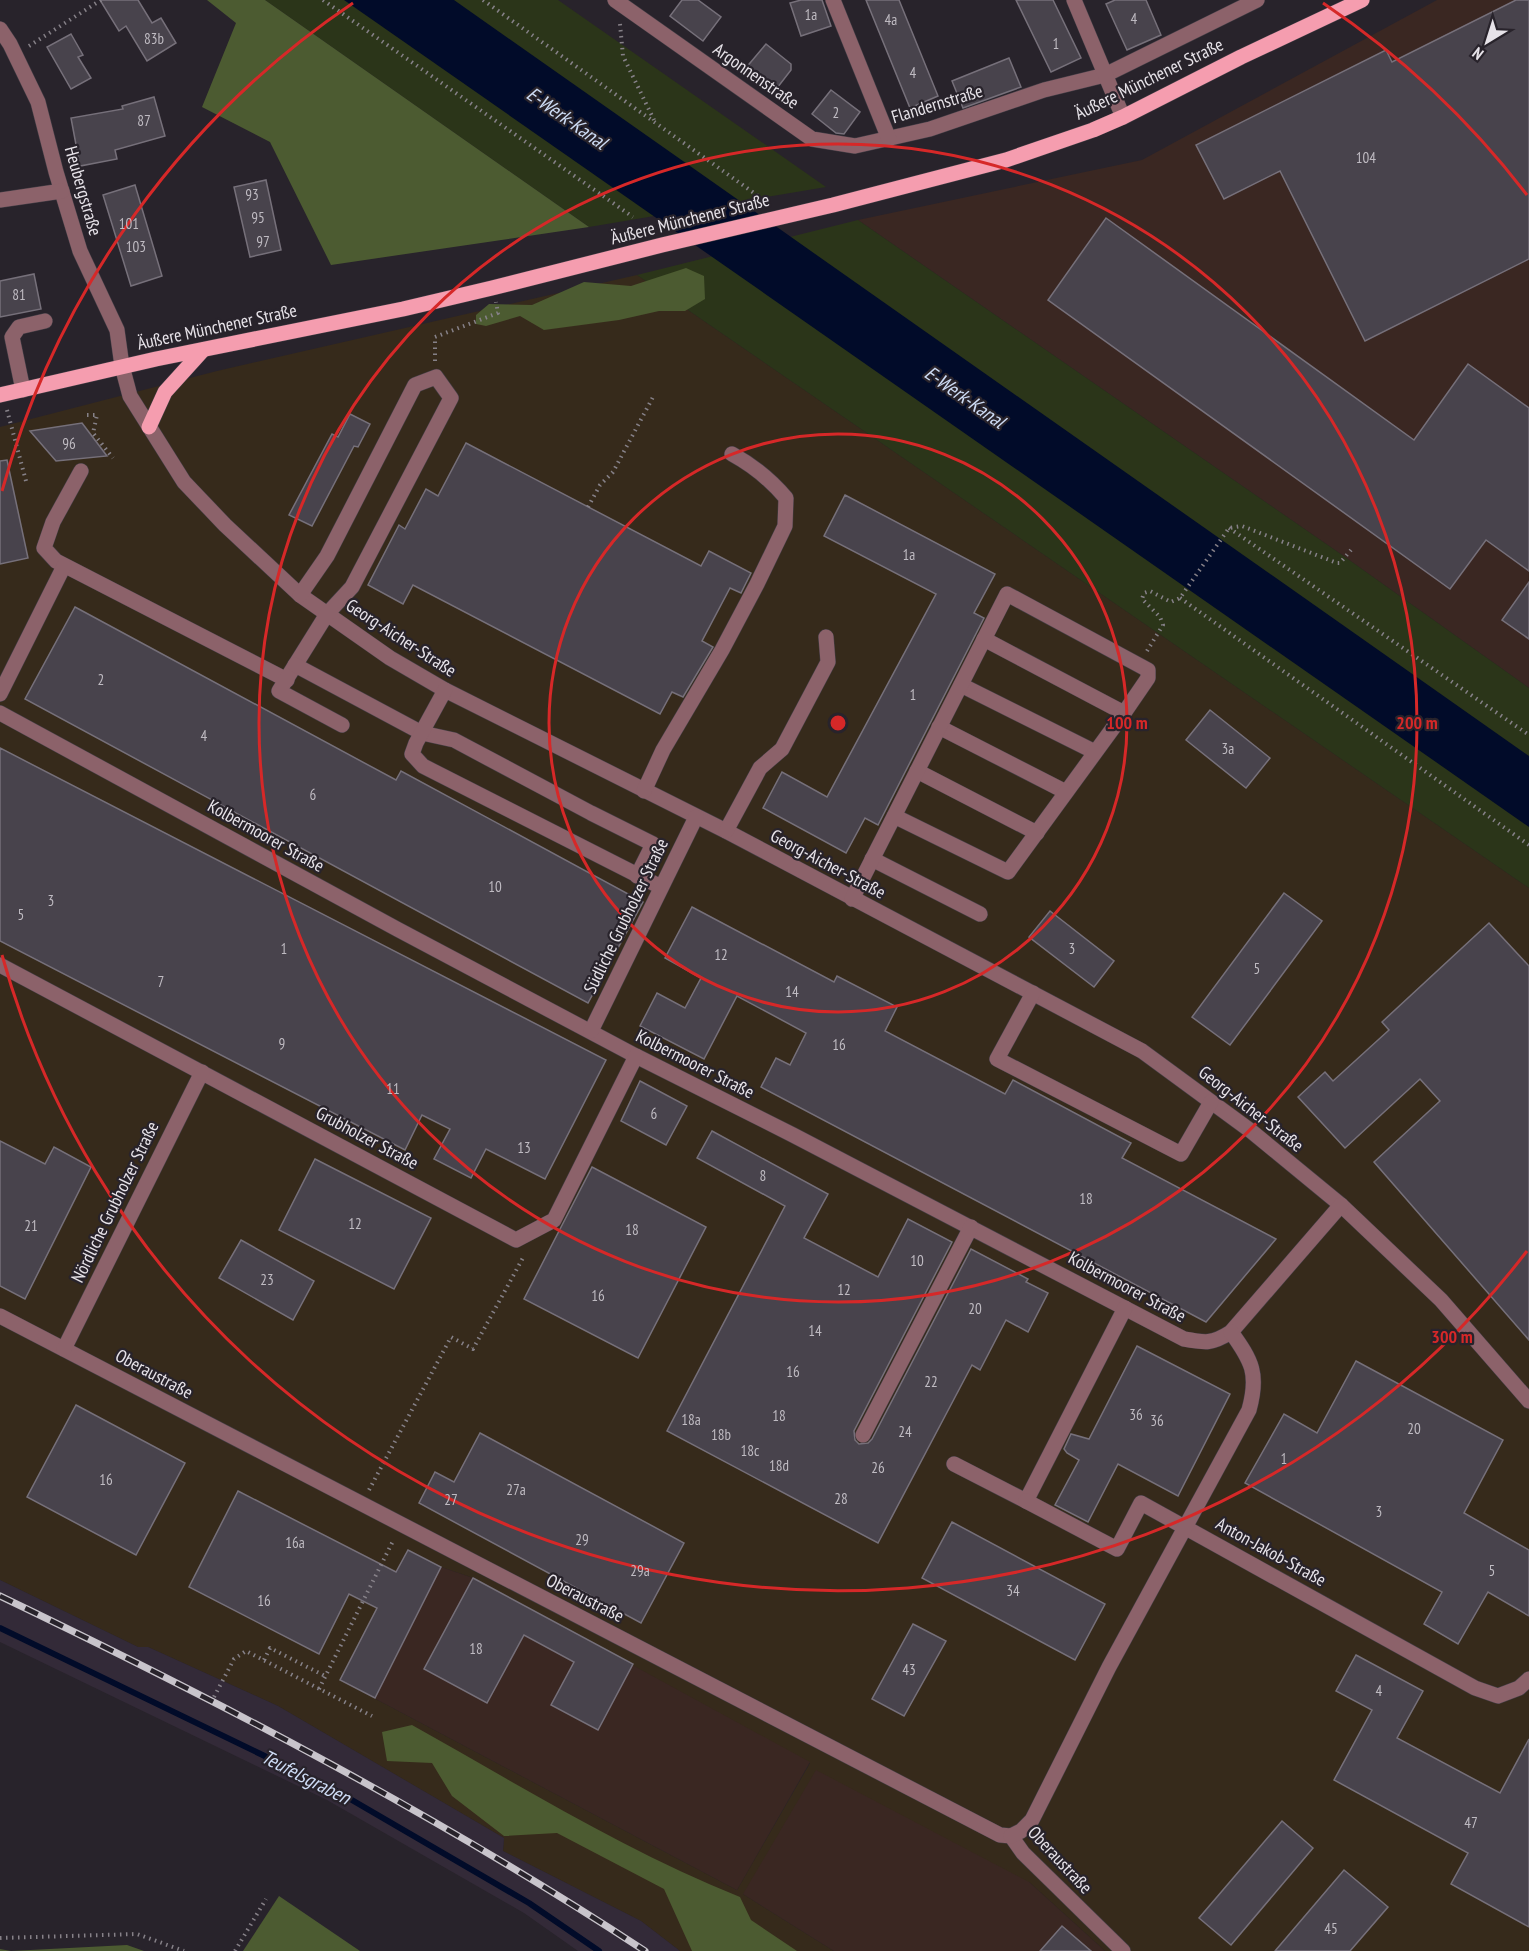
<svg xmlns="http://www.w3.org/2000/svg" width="1529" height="1951" viewBox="0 0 1529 1951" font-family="'PT Sans Narrow',sans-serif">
<rect width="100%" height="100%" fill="#28232b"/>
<path fill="#362a1b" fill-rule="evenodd" d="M637 275 1529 888V1951H1105L1029 1882 743 1894 834 1951H680L641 1921 503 1851 504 1838 278 1706 148 1647H138L0 1580V427L217 371ZM408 1550 441 1567 473 1578 810 1763 737 1890 340 1680Z"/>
<g fill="#3a2722">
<path d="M1437 0H1529V688L1345 557 858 220 1142 160Z"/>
<path d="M408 1550 441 1567 473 1578 810 1762 737 1890 340 1680Z"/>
<path d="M816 1770 1029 1882 1105 1951H834L743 1894Z"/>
</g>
<path fill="#332a38" d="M0 1580 138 1647H148L278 1706 504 1838 503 1851 641 1921 680 1951H578L524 1913 327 1800 0 1642Z"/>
<g fill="#2b3519">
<path d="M265 0H558L826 187 589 227Z"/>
<path d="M858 220 1345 557 1529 688V888L637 275Z"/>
</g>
<g fill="#4c5b31">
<path d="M207 0H265L589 227 331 265 270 142 202 107 236 23Z"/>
<path d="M686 268 704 276 705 299 685 311H659L619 320 544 330 520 316 486 326 476 324V315L489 304 532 305 584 282 631 286Z"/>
<path d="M412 1725C519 1785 626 1851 740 1897L751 1920 797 1951H692L664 1889 557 1833 504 1836 452 1796 432 1763 387 1761 382 1732Z"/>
<path d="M279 1896 360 1951H243Z"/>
<path d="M127 1945 144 1951H0V1949L11 1951Z"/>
</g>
<path fill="#010b29" d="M344 0H454L1529 756V827Z"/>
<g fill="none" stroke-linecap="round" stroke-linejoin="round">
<path stroke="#010b29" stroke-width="6" d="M0 1628 333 1789 529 1903 599 1951"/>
</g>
<g fill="#48434c" stroke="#76707a" stroke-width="1.5">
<path d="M100 0H138L152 23 161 18 176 43 147 61 126 26 119 31Z"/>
<path d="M682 0H698L721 17 703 41 670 16Z"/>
<path d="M801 0H822L831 26 801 36 790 3Z"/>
<path d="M866 0H899L938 96 910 108Z"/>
<path d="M1016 0H1053L1081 58 1051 72Z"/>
<path d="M1115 0H1146L1161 35 1127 50 1106 4Z"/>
<path d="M1516 0H1529V259L1365 341 1280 171 1224 199 1196 145 1386 50 1392 62Z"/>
<path d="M71 34 83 55 78 57 91 78 71 89 47 47Z"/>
<path d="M766 44 791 64V70L774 92 745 69Z"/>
<path d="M1009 58 1021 87 963 108 952 81Z"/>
<path d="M831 90 860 112 844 134 836 133 812 114Z"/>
<path d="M154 97 165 136 115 150 117 159 80 166 71 118 123 109 122 106Z"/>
<path d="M266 180 281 250 250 257 234 187Z"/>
<path d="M135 185 162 276 131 286 103 195Z"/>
<path d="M1106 218 1414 440 1468 364 1529 408V571L1486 540 1450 589 1048 300Z"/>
<path d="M34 274 41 309 0 317V281Z"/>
<path d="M350 414 370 424 358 447 354 446 312 526 289 515 332 434 338 437Z"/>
<path d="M82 423 107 456 56 461 30 431Z"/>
<path d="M466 443 701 566 709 551 751 573 741 593 730 588 702 641 713 647 683 697 672 692 660 714 413 585 403 604 368 585 399 525 405 529 426 489 438 496Z"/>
<path d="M7 460 28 558 0 564V461Z"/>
<path d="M845 495 995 574 974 613 984 618 878 825 865 818 846 853 763 808 782 772 827 797 936 594 824 536Z"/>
<path d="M1529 582V639L1502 620Z"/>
<path d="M75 607 396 780 401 771 643 902 588 1003 25 699Z"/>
<path d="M1210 710 1270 758 1246 788 1186 740Z"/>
<path d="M0 748 606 1060 545 1179 486 1149 471 1178 434 1159 450 1129 422 1115 405 1150 0 941Z"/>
<path d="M1284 893 1322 921 1230 1045 1192 1017Z"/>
<path d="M692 907 834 982 837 976 897 1007 885 1031 1005 1094 1013 1080 1131 1143 1122 1158 1276 1239 1206 1322 761 1087 776 1058 790 1065 806 1033 737 996 704 1059 640 1026 657 993 685 1008 701 978 665 958Z"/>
<path d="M1050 911 1114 961 1094 987 1029 937Z"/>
<path d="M1489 923 1529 966V1340L1374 1162 1440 1101 1420 1079 1345 1148 1298 1097 1325 1072 1333 1081 1389 1030 1382 1022Z"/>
<path d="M640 1081 687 1106 666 1145 621 1121Z"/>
<path d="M712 1131 828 1194 804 1238 878 1277 908 1219 952 1242 854 1431 855 1440 859 1444 868 1443 872 1439 971 1249 1028 1279 1026 1282 1048 1293 1028 1332 1006 1320 980 1370 972 1365 878 1543 667 1431 785 1206 697 1158Z"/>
<path d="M0 1141 45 1164 54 1147 91 1167 25 1299 0 1286Z"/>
<path d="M315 1159 431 1218 394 1289 279 1230Z"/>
<path d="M592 1167 706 1227 638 1358 524 1299Z"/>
<path d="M241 1240 314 1281 293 1320 219 1278Z"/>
<path d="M1137 1346 1230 1394 1178 1496 1118 1464 1088 1522 1055 1505 1079 1460 1067 1453 1064 1449 1071 1434 1089 1439Z"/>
<path d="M1356 1361 1503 1440 1464 1513 1529 1550V1616L1488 1592 1458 1644 1424 1624 1442 1592 1245 1483 1284 1414 1317 1433Z"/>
<path d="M76 1405 185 1463 136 1555 27 1497Z"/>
<path d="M480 1433 684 1543 641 1623 419 1503 435 1472 454 1482Z"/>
<path d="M238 1491 396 1572 408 1550 441 1567 375 1698 340 1680 377 1608 349 1594 319 1654 189 1587Z"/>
<path d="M952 1522 1105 1604 1075 1660 922 1578Z"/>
<path d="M473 1578 633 1664 598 1730 551 1705 574 1662 524 1635 487 1703 424 1669Z"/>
<path d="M913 1624 946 1641 904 1716 872 1699Z"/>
<path d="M1356 1655 1423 1691 1397 1738 1500 1793 1529 1739V1927L1451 1884 1468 1853 1334 1780 1372 1710 1336 1691Z"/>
<path d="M1282 1821 1313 1848 1231 1945 1199 1918Z"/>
<path d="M1344 1870 1388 1907 1350 1951H1275Z"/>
<path d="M1062 1926 1091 1951H1040Z"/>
</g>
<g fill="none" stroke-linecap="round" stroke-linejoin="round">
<defs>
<g id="minor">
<path d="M615 0 812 139 855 146 930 129 1044 90 1105 75 1257 0"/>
<path d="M833 0 889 139"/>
<path d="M1074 0 1123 117"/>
<path d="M0 29 10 44 38 102 56 172 80 251 117 330 122 366 130 396 184 482 225 525 300 595 390 658 445 690 726 831 1142 1051 1251 1131 1341 1205 1441 1300 1529 1401"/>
<path d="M0 200 62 191"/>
<path d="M23 390 12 337 19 327 45 321"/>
<path d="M81 471 53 522 44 548 56 561 287 680"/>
<path d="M300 595 327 556 415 385 436 377 451 398 352 587 327 614 279 691 342 725"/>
<path d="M984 639 1124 713"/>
<path d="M295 665 422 733 454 740 591 813 653 844 637 876"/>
<path d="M961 685 1095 752"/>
<path d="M445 690 416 743 412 754 423 766 661 887"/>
<path d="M0 694 64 566"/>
<path d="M0 713 397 929 636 1056 793 1135 1184 1339C1206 1343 1212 1344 1231 1332L1341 1205"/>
<path d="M939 727 1066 792"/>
<path d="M917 771 1037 833"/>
<path d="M644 791 663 750 722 650 757 584 785 526 786 498C770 479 754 466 732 454"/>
<path d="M726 831 760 768 782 749 828 662 826 637"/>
<path d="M872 859 980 914"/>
<path d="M852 899 1007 594 1148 670V678L1124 713 1008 872 894 816"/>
<path d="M0 965 516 1240 554 1220 636 1056"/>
<path d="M1033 993 997 1059 1181 1154 1211 1102"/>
<path d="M591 1031 696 817"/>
<path d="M0 1316 1000 1835 1011 1836 1023 1853 1123 1951"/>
<path d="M64 1349 202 1072"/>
<path d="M863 1435 971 1227"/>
<path d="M954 1464 1026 1501 1125 1308"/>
<path d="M1026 1501 1117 1549 1141 1503 1475 1688 1498 1696 1519 1688 1529 1679"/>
<path d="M1011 1836 1021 1831 1032 1820 1109 1667 1249 1410C1259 1374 1252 1361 1231 1332"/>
</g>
<g id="major">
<path d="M0 395 156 359 403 309 492 288 662 245 833 205 1006 160 1093 130 1123 117 1241 57 1362 0"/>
<path d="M149 427 165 392 203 350"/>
</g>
</defs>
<use href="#minor" stroke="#433e46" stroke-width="16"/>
<use href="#major" stroke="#433e46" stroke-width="16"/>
<g stroke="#868188" stroke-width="4" stroke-dasharray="1.5 4.5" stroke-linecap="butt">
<path d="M323 0 633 217"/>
<path d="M483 0 768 203"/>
<path d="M620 24 623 56 654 120"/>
<path d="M29 46 101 0"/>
<path d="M435 361V337L498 313 496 302"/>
<path d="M7 410 26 481"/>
<path d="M87 415H97L93 433 113 458"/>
<path d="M588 507 600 485 613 472 653 397"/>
<path d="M1229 528 1529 735"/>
<path d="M1180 598 1529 845"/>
<path d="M1147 651 1163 625 1160 617 1142 599 1144 593 1150 591 1171 602 1180 598 1229 528 1242 526 1337 563H1340L1351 550"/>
<path d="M369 1490 451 1337 473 1349 524 1256"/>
<path d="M264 1660 270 1648 325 1676"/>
<path d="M319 1689 394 1539"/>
<path d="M214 1697 234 1659 246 1651 372 1716"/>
<path d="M0 1938 137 1934 184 1951"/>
<path d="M235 1951 266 1899"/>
</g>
<use href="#minor" stroke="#8c626a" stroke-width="15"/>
<use href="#major" stroke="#f59daf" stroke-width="15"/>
<defs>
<path id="rail" d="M0 1596C221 1702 439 1816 645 1951"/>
</defs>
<use href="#rail" stroke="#c8c4cb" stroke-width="7"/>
<use href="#rail" stroke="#28232b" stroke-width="4.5" stroke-dasharray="14" stroke-linecap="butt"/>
</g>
<g fill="none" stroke="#d62828" stroke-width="3">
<circle cx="838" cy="723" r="289"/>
<circle cx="838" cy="723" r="579"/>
<path d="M1527 1251A868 868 0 0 1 2 955M2 491A868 868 0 0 1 353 3M1323 3A868 868 0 0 1 1527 195"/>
</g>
<g text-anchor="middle" stroke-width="4.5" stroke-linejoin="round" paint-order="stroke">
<g font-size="15" fill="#bfbbc2">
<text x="811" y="20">1a</text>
<text x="1134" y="24">4</text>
<text x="891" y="25">4a</text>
<text x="154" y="44">83b</text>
<text x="1056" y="49">1</text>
<text x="913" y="78">4</text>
<text x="836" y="118">2</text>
<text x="144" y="126">87</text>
<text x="1366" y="163">104</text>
<text x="252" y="200">93</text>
<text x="258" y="223">95</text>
<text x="129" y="229">101</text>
<text x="263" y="247">97</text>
<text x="136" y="252">103</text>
<text x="19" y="300">81</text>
<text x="69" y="449">96</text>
<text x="909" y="560">1a</text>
<text x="101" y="685">2</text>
<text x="913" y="700">1</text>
<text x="204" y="741">4</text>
<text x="1228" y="754">3a</text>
<text x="313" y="800">6</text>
<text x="495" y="892">10</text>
<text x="51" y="906">3</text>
<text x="21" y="920">5</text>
<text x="284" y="954">1</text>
<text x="1072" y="954">3</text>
<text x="721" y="960">12</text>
<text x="1257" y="974">5</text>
<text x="161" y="987">7</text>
<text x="792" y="997">14</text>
<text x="282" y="1049">9</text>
<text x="839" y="1050">16</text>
<text x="393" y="1094">11</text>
<text x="654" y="1119">6</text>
<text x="524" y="1153">13</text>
<text x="763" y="1181">8</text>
<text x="1086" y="1204">18</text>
<text x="355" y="1229">12</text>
<text x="31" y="1231">21</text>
<text x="632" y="1235">18</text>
<text x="917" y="1266">10</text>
<text x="267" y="1285">23</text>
<text x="844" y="1295">12</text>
<text x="598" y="1301">16</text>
<text x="975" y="1314">20</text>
<text x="815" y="1336">14</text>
<text x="793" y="1377">16</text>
<text x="931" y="1387">22</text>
<text x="1136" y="1420">36</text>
<text x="779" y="1421">18</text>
<text x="691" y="1425">18a</text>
<text x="1157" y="1426">36</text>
<text x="1414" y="1434">20</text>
<text x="905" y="1437">24</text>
<text x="721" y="1440">18b</text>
<text x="750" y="1456">18c</text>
<text x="1284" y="1464">1</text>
<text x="779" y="1471">18d</text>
<text x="878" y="1473">26</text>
<text x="106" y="1485">16</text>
<text x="516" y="1495">27a</text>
<text x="841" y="1504">28</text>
<text x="451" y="1505">27</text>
<text x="1379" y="1517">3</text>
<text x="582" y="1545">29</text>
<text x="295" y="1548">16a</text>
<text x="640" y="1576">29a</text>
<text x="1492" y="1576">5</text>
<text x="1013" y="1596">34</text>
<text x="264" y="1606">16</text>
<text x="476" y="1654">18</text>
<text x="909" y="1675">43</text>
<text x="1379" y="1696">4</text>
<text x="1471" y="1828">47</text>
<text x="1331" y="1934">45</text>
</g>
<g font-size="18" fill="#e7e3e9" stroke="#28232b">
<text transform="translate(756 76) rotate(35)" y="6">Argonnenstraße</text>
<text transform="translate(1149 79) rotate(-26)" y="6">Äußere Münchener Straße</text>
<text transform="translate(937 104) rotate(-17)" y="6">Flandernstraße</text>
<text transform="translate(83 191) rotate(74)" y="6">Heubergstraße</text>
<text transform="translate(690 219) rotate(-14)" y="6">Äußere Münchener Straße</text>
<text transform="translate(217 327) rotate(-12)" y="6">Äußere Münchener Straße</text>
<text transform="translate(401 638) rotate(33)" y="6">Georg-Aicher-Straße</text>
<text transform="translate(266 836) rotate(29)" y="6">Kolbermoorer Straße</text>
<text transform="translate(828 864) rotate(28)" y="6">Georg-Aicher-Straße</text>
<text transform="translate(626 916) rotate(-64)" y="6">Südliche Grubholzer Straße</text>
<text transform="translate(695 1064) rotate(27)" y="6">Kolbermoorer Straße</text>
<text transform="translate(1251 1109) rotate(38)" y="6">Georg-Aicher-Straße</text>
<text transform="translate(367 1138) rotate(28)" y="6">Grubholzer Straße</text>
<text transform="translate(115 1202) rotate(-64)" y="6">Nördliche Grubholzer Straße</text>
<text transform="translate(1127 1287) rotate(28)" y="6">Kolbermoorer Straße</text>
<text transform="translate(154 1374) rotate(28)" y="6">Oberaustraße</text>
<text transform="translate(1271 1552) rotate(29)" y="6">Anton-Jakob-Straße</text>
<text transform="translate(585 1598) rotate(27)" y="6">Oberaustraße</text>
<text transform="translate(1060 1860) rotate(47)" y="6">Oberaustraße</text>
</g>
<g font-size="20" font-style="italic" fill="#cddbf4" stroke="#28232b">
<text transform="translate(567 118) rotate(35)" y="7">E-Werk-Kanal</text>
<text transform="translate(965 397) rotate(35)" y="7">E-Werk-Kanal</text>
<text transform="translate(306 1777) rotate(27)" y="7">Teufelsgraben</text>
</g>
</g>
<circle cx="838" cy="723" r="9" fill="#d62828" stroke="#28232b" stroke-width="3"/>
<g font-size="18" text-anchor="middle" font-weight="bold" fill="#d62828" stroke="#28232b" stroke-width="4.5" stroke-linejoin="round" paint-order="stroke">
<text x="1127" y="729">100 m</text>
<text x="1417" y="729">200 m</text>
<text x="1452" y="1343">300 m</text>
</g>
<g transform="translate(1487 42) rotate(218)" stroke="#28232b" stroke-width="4.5" paint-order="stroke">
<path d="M0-4.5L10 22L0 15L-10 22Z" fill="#e7e3e9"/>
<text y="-9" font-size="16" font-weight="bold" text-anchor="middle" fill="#e7e3e9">N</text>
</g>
</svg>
